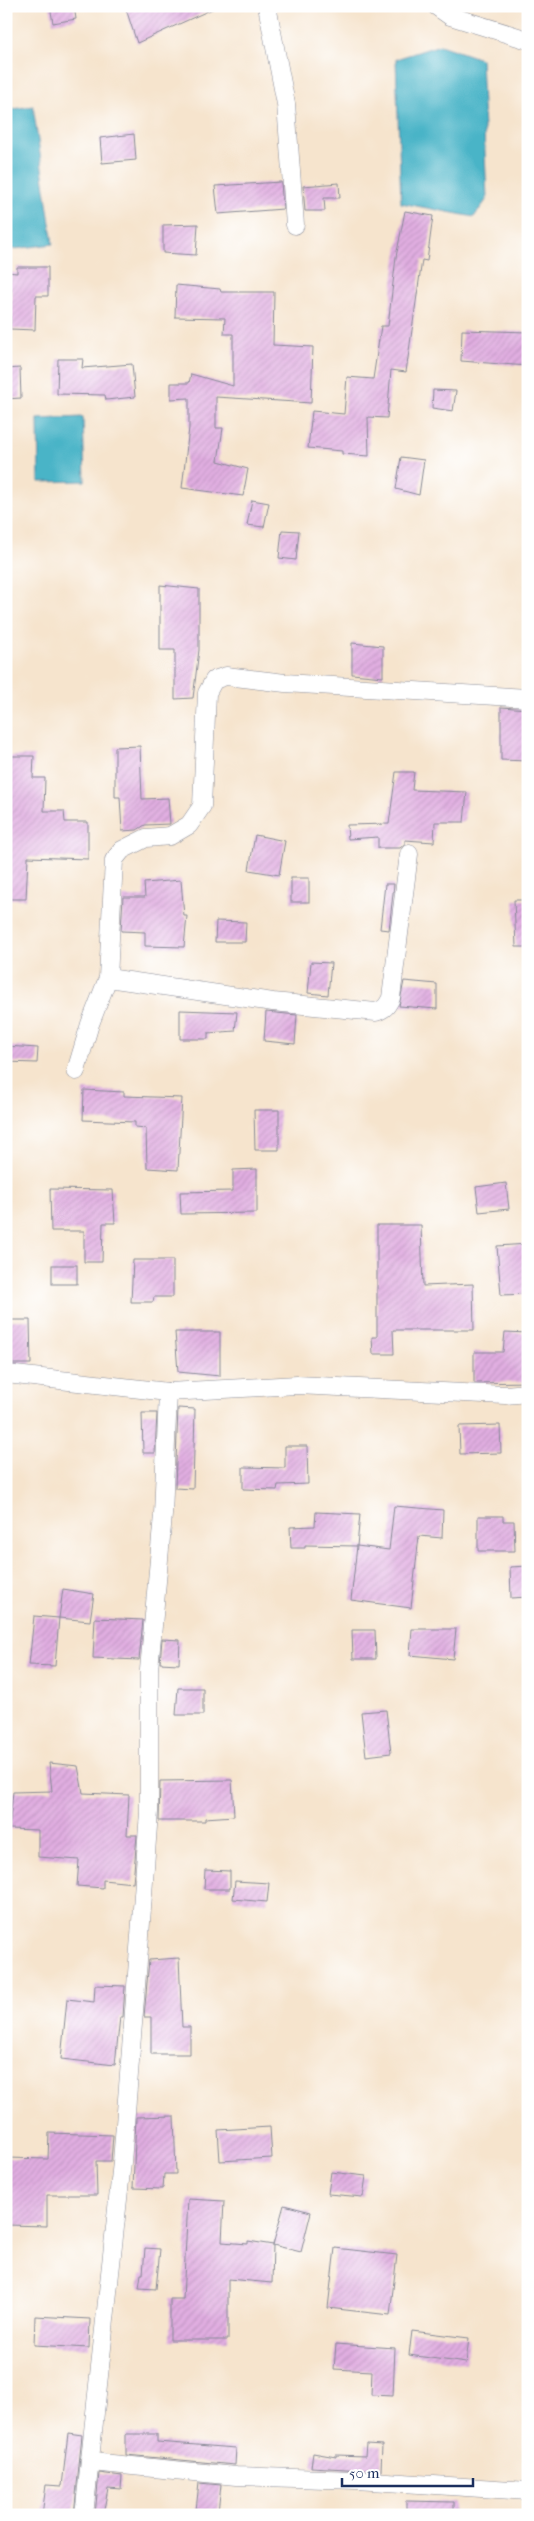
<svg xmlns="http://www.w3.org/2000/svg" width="534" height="2521" viewBox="0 0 534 2521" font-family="'IM FELL French Canon',serif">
<defs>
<pattern id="building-hatch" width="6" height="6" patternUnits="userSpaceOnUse" patternTransform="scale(1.25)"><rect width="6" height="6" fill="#e1aee1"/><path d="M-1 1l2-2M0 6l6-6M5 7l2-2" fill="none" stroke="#c096c3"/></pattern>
</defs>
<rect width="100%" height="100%" fill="#fff"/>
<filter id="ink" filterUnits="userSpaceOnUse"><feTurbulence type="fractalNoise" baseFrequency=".02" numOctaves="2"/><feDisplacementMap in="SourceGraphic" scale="10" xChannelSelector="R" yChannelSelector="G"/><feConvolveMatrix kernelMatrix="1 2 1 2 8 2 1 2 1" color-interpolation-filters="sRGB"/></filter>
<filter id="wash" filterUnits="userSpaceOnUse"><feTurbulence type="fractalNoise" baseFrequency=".0096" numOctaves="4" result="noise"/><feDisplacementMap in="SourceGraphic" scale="20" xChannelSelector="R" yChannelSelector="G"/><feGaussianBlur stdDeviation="1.12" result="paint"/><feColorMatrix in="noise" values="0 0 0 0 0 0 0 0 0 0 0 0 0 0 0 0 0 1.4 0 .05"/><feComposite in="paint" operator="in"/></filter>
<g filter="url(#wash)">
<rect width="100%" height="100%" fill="#f6e4cd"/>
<g fill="#49b4c7" stroke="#327292">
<path d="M440 45 481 59 487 199 474 217 401 203 396 59Z"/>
<path d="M33 106 53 244 6 250V110Z"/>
<path d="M83 417 85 481 39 482 38 419Z"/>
</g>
<g id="blocks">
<g fill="url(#building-hatch)">
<path d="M50 6H74L76 19 53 23Z"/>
<path d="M125 6H219L137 43Z"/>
<path d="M134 134 136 160 102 163 100 138Z"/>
<path d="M281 182 283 209 218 214 215 186Z"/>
<path d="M339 183 340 198H324L325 211H305L303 186Z"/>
<path d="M405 211 433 216 427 261 422 260 406 372 391 370 387 418 368 417 369 456 342 454V451L308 448 312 411 344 414 347 377 373 379 381 326H388L396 257Z"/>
<path d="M198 224 196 255 163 253V225Z"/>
<path d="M17 267H48V296H36L35 330 10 329 11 289H6V272L17 273Z"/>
<path d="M176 285 220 289 221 292H274L273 345 313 347 311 403 216 397V428H223L218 461 248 469 243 496 182 488 189 428V398L171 399V383H189L191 374 233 386V334H224L225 318 175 317Z"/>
<path d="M462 330 528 332V366L461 361Z"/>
<path d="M58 359H83L82 368 132 364 135 397 106 400 105 395 57 394Z"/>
<path d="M20 368 21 398 6 399V369Z"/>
<path d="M433 390 456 391 453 411 432 408Z"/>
<path d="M401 457 424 460 419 495 396 489Z"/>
<path d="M252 500 269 503 264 527 247 525Z"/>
<path d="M282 530 299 531 296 560 279 558Z"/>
<path d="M160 585 199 589V650L193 698 175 699V650H160Z"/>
<path d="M352 643 383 646V677L352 674Z"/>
<path d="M501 707 528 709V761L501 760Z"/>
<path d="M140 746 142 799 168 798 170 824 145 825 137 830 122 831 120 797H115V747Z"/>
<path d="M6 756H34L33 778H45L44 811H64L65 822H88V859L28 857 26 899H6Z"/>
<path d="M396 772H414L412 790 467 792 464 822H435L434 842 405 840V844L400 848H378V837L348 839 347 825 389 824Z"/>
<path d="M255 835 285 841 279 875 249 870Z"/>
<rect x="291" y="878" width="18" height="24"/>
<path d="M181 880 184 916H187L184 947 145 946V932L121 931 123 897H145L144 883Z"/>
<path d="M385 884H394L389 930 380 929Z"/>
<path d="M514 900H528V947H516Z"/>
<path d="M216 921 246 922 245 942H215Z"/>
<path d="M311 962 331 963 328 995 308 993Z"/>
<path d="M404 981 437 984V1009L399 1006Z"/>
<path d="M180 1010 237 1012 235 1031 208 1033V1039H180Z"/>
<path d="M266 1012 297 1015 295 1044 264 1041Z"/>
<path d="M6 1046 38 1048 37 1063 6 1062Z"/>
<path d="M84 1090 124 1092V1096L182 1098 178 1170 147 1168 146 1128 135 1127V1122L83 1120Z"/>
<path d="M254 1110H279V1150H255Z"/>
<path d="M257 1169V1213L181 1214 180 1192 233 1191V1170Z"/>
<path d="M506 1183 509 1209 479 1212 476 1187Z"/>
<path d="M50 1189 113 1190 115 1223H103L102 1262H84V1231H51Z"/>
<path d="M377 1225H421L423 1286 473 1284 474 1330H393L394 1354H373L372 1337H377Z"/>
<path d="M528 1244V1294L501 1295 497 1246Z"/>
<path d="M133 1260H173V1297H154L153 1302H131Z"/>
<rect x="52" y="1265" width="25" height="19"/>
<path d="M6 1320H30L31 1364H6Z"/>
<path d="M175 1332H220V1376L178 1372Z"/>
<path d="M505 1332 528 1333V1382L474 1383V1352H503Z"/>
<path d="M178 1408 195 1409 193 1489 175 1488Z"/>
<path d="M142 1413H157L155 1453H143Z"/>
<path d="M500 1425 501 1453 460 1454 459 1426Z"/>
<path d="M285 1446H307L308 1484 278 1485 277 1490 243 1489V1467L285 1468Z"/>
<path d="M394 1506 443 1510 442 1538 419 1536 411 1608 351 1600 357 1546 389 1550Z"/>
<path d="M316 1512 360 1514 357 1546 305 1545V1548H291L290 1527 315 1526Z"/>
<path d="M478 1516H503V1521H514L515 1551H478Z"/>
<path d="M528 1566V1597L511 1598 510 1567Z"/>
<path d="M63 1589 94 1594 90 1621 59 1618Z"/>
<path d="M34 1616 59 1618 55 1666 29 1665Z"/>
<path d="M95 1618 143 1620 139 1660 93 1658Z"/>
<path d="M412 1629H456L453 1659 410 1655Z"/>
<path d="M352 1630H375L376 1659H353Z"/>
<path d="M162 1639 180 1640 179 1664 160 1663Z"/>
<path d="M178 1688H203V1715H176Z"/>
<path d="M386 1710 391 1753 366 1756 361 1712Z"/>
<path d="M49 1763 78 1766 83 1793 129 1795 127 1835H137L133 1883 103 1880V1888L77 1886 79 1860 38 1857V1830L9 1829 13 1792 52 1791Z"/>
<path d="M232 1780 234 1816 205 1818V1821H159L160 1781Z"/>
<path d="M205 1870 230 1871V1889H204Z"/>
<path d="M235 1881 269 1883 267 1902 233 1899Z"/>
<path d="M179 1958 182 2027H190V2054H151V2017H144L149 1960Z"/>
<path d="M95 1985 125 1986 123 2017H120L119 2026 115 2065 61 2059 67 1999 94 2002Z"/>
<path d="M174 2116 176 2174H164L163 2189 133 2188 136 2117Z"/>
<path d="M270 2127 272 2158 220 2161 218 2130Z"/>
<path d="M49 2133 113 2135 111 2161H96L97 2195H47V2226L6 2225V2158L48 2159Z"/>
<path d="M331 2172 366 2176 363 2197 328 2194Z"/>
<path d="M188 2199 224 2201 222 2242 248 2244V2241L273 2245 272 2283 228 2279V2340H170V2299H183Z"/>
<path d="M284 2205 311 2212 301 2252 273 2245Z"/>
<path d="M145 2248 160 2249 156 2289 139 2288 141 2274H143Z"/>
<path d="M335 2248 397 2255 390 2315 328 2308Z"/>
<path d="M35 2316 90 2319 89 2348 34 2345Z"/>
<path d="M412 2331 469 2338 466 2363 409 2355Z"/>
<path d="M336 2344 395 2348 393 2396 371 2395 372 2371 334 2369Z"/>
<path d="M68 2433 82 2435 74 2515H42L46 2485 62 2486Z"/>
<path d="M126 2434H157V2442L236 2448 235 2465 126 2455Z"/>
<path d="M366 2444 382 2445 381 2471 311 2467 313 2453 336 2457V2455L365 2456Z"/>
<path d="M99 2473 122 2476 121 2489 108 2488 103 2515H95Z"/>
<path d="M199 2483 221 2485 218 2512 196 2510Z"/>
<path d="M406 2501 454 2502V2515H406Z"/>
</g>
</g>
</g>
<g filter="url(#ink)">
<use href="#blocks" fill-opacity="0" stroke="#888a96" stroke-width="1"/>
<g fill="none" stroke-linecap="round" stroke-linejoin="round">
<defs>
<g id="street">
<path d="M267 6 286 104 295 225"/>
<path d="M436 6 450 16 528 40"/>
<path d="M108 978 273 1002 376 1012C385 1009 387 1006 391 998L409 854"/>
<path d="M76 1071 90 1024 108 978 114 860 122 850 146 838 170 836 189 825 202 806 207 693 214 680 226 676 285 683 528 698"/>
<path d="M6 1374 168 1392 297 1385 505 1395 528 1393"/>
<path d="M91 2462 236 2476 356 2480 528 2491"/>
<path d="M84 2515 122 2162 140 1936 149 1812V1670L163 1515 168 1392"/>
</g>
</defs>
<use href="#street" stroke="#888a96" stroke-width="19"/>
<use href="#street" stroke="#fff" stroke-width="18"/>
</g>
</g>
<rect width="534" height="2521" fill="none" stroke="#fff" stroke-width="25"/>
<path d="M342 2478v8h131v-8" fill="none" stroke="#1b2f5e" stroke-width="2.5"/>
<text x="349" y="2478" font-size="15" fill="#1b2f5e" stroke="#ffffff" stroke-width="4" paint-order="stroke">50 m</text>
</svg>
